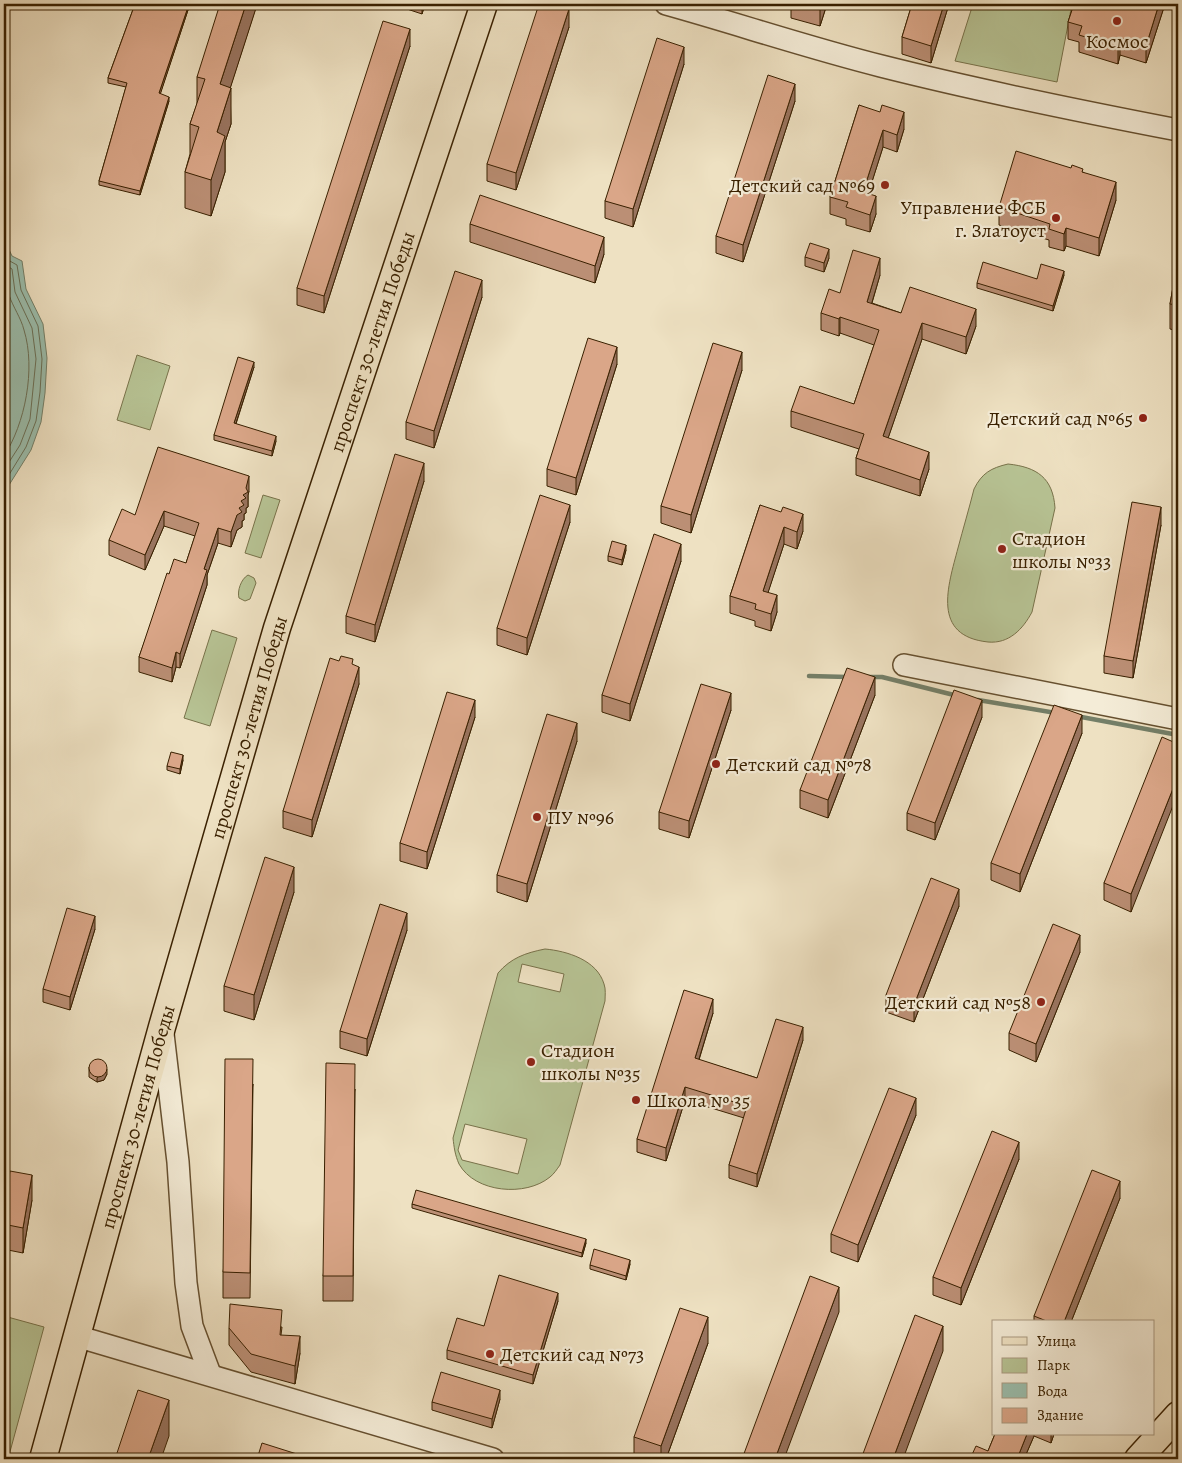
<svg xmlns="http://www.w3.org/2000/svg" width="1182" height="1463" viewBox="0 0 1182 1463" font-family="Alegreya,serif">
<rect width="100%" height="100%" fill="#eee1c2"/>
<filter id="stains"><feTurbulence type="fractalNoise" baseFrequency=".004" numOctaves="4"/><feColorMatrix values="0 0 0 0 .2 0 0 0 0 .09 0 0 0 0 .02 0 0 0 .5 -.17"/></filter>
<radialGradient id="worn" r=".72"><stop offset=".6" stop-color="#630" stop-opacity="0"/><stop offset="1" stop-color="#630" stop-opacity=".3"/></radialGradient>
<g fill="#b7c394" stroke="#78724a" fill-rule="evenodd">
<path d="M973 4H1072L1057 82 955 61Z"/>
<path d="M137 355 170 366 150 430 117 420Z"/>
<path d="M1008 464C1037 467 1053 478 1055 508L1032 612C1023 629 1009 644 988 642 931 636 948 586 958 548 963 529 969 509 974 489 982 473 991 468 1008 464Z"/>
<path d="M263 495 280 500 261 558 245 553Z"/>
<path d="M248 575 254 578 256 583 250 599 245 601 239 598C237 591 241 579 248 575Z"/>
<path d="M212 630 237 638 210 726 184 718Z"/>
<path d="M545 949C567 951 597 960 604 984 606 989 605 996 605 1001L560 1165C557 1169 554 1174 550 1177 526 1197 475 1193 459 1164 455 1155 454 1147 453 1138L498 973C511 958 525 953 545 949ZM522 964 564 974 560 992 518 982ZM465 1124 527 1139 518 1174 462 1160 458 1150Z"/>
<path d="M4 1316 44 1327 8 1459H4Z"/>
</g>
<path fill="#9bbead" stroke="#747f68" d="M4 239 12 256 22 261 26 289 43 324 47 358 45 393 41 422 31 450 4 493Z"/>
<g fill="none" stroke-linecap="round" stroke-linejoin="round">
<g stroke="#6a6f56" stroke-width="1">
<path d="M4 251 8 260 17 265 21 290 38 326 42 359 40 392 36 421 26 447 4 483"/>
<path d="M4 264 12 269 15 292 32 328 36 359 30 419 20 445 4 470"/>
<path d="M4 273C7 280 6 288 9 295 13 307 21 318 24 330 36 369 25 424 4 456"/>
</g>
<g stroke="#747f68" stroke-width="4.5">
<path d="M809 676 848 677"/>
<path d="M868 677H882L958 696"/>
<path d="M978 700 1056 713"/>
<path d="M1076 716 1178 735"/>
</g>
<defs>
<g id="minor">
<path d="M666 4C738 24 809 48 881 66 980 91 1079 111 1178 130"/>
<path d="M904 665 1178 719"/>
<path d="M163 1034 178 1162 186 1283 192 1326 210 1374"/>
<path d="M76 1336 493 1459"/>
</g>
<g id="major">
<path id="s1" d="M43 1459 162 1027 277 628 484 4"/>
<path d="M1138 1459 1178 1415"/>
</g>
</defs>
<use href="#minor" stroke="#665030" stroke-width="24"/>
<use href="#major" stroke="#392000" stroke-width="29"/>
<use href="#minor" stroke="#f4ecd7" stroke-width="21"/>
<use href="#major" stroke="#eee1c2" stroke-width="26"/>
</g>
<g fill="#bb8f75" stroke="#392000">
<path d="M135 4H190L160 94 169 101 140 195 99 185V181L126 87 108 83V78Z"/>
<path d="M257 4 230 88 231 124 225 142V172L211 216 185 208V172L190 154V124L197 104V77Z"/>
<path d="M395 4H425L422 14 395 5Z"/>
<path d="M791 4H827L820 26 791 18Z"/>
<path d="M912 4H949L931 63 902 54V37Z"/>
<path d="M1074 4H1165L1146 63 1120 55 1118 64 1079 52V42L1068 39V22Z"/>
<path d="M569 27 516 190 487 181V164Z"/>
<path d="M410 46 324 313 297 305V288Z"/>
<path d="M684 64 633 227 605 218V201Z"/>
<path d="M795 101 743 262 716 253V236Z"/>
<path d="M859 105 904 129 897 152 883 147 868 194 876 214 870 232 846 225V219L830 214V197Z"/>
<path d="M1083 172 1116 200 1099 256 1066 246 1064 251 1049 247V240L999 225V207Z"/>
<path d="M470 224 604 254 595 283 470 242Z"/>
<path d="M805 257 829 258 824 272 805 266Z"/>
<path d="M1178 259V331L1170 329V304Z"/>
<path d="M880 275 872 303 901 313 976 326 966 354 922 339 888 438 929 469 920 496 856 475V458L859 449 791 427V411L854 404 874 345 840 333 839 336 821 330V313L840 293Z"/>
<path d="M1064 275 1053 311 977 288V283L1037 279Z"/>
<path d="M482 297 434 448 406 439V422Z"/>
<path d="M617 364 576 495 547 486V469Z"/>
<path d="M254 367 236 424 276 441 272 456 214 440V435Z"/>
<path d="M742 370 691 533 661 523V506Z"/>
<path d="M424 481 375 642 346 633V616Z"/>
<path d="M249 491 248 495V507L246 508V513L244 514V520L242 521V527L237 530 231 547 218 543 207 575V585L180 668 176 667 172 682 139 672V657L169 574 186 563 195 536 164 526 145 570 109 555V540L135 515Z"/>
<path d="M760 505 803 531 797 549 784 544 768 592 777 612 771 631 755 626V621L730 613V596Z"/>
<path d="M570 522 527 655 497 645V628Z"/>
<path d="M1161 525 1133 678 1104 673V656Z"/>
<path d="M626 550 622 565 608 561V556Z"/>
<path d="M681 561 630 721 602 712V695Z"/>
<path d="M353 665 359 684 312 837 283 828V811Z"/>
<path d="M875 695 828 818 800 808V790Z"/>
<path d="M731 710 689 838 659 829V812Z"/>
<path d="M475 717 427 869 400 861V843Z"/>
<path d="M982 717 935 840 907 830V813Z"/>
<path d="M1082 733 1020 892 991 880V863Z"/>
<path d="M577 741 527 902 497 892V875Z"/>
<path d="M1178 744 1131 912 1104 900V883Z"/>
<path d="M183 760 180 774 167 770V766Z"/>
<path d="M294 892 254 1020 224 1011V986Z"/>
<path d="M959 906 914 1022 886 1012V995Z"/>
<path d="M95 929 70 1010 43 1002V989Z"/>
<path d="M407 930 367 1056 340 1048V1031Z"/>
<path d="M1080 952 1036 1062 1009 1050V1033Z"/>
<path d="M713 1013 699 1060 757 1078 803 1040 757 1187 729 1178V1165L744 1118 685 1100 666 1161 637 1152V1139Z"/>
<path d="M89 1067 107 1074 104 1080 97 1082 89 1077Z"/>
<path d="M253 1084 250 1298H223V1272Z"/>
<path d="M355 1089 353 1301H323V1276Z"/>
<path d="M916 1115 858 1262 831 1252V1234Z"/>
<path d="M1019 1159 961 1305 933 1295V1277Z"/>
<path d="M1178 1168V1215L1175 1214V1178Z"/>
<path d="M4 1177 32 1200 23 1253 8 1250V1244H4Z"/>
<path d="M1120 1198 1071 1322H1034V1316Z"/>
<path d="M412 1204 586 1243 582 1257 412 1208Z"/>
<path d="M630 1264 626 1280 590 1269V1265Z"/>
<path d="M558 1301 533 1384 447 1359V1350L484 1326Z"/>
<path d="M282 1327 281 1335 300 1353 295 1384 251 1372 229 1345V1328Z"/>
<path d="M708 1343 666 1459H634V1437Z"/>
<path d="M500 1399 492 1428 432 1410V1402Z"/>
<path d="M995 1434H1054L1051 1443 1034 1436 1024 1459H970L988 1451Z"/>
</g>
<g fill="#99745f" stroke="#392000">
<path d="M189 4H190L159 98V93Z"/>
<path d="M246 4H257V5L220 120V84Z"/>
<path d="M422 4H425L422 14Z"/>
<path d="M822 4H827L820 26V9Z"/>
<path d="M944 4H949L931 63V46Z"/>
<path d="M1159 4H1165L1146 63V46Z"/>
<path d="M569 9V27L516 190V173Z"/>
<path d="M410 29V46L324 313V296Z"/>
<path d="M1120 38V55L1118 64V47Z"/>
<path d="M684 47V64L633 227V209Z"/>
<path d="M795 84V101L743 262V245Z"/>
<path d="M231 88V124L225 142V172L211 216V180L217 132Z"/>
<path d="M169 97V101L140 195V191Z"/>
<path d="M904 112V129L897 152V135Z"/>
<path d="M883 130V147L863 210V192Z"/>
<path d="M1116 182V200L1099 256V238Z"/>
<path d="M876 196V214L870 232V215Z"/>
<path d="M1066 228V246L1064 251V234Z"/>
<path d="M604 237V254L595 283V266Z"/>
<path d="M829 249V258L824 272V263Z"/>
<path d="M880 258V275L867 319V302Z"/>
<path d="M1064 271V275L1053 311V306Z"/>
<path d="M482 280V297L434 448V431Z"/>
<path d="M976 309V326L966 354V337Z"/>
<path d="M840 317V333L839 336V319Z"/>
<path d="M922 323V339L883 453V436Z"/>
<path d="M617 347V364L576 495V478Z"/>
<path d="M742 352V370L691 533V515Z"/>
<path d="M254 362V367L234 429V423Z"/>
<path d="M276 436V441L272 456V451Z"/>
<path d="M929 452V469L920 496V480Z"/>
<path d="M424 463V481L375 642V625Z"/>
<path d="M249 476V491L248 495V507L246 508V513L244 514V520L242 521V527L237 530 231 547V532Z"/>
<path d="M570 505V522L527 655V638Z"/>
<path d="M1161 507V525L1133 678V661Z"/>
<path d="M164 511V526L145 570V555Z"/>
<path d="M803 514V531L797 549V532Z"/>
<path d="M784 527V544L763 608V591Z"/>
<path d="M218 528V543L207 575V585L180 668V654L204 569Z"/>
<path d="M681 544V561L630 721V704Z"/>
<path d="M626 545V550L622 565V560Z"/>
<path d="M777 595V612L771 631V614Z"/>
<path d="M176 652V667L172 682V668Z"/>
<path d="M359 667V684L312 837V820Z"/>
<path d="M875 677V695L828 818V800Z"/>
<path d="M731 693V710L689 838V821Z"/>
<path d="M475 700V717L427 869V852Z"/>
<path d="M982 700V717L935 840V823Z"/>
<path d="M1082 715V733L1020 892V874Z"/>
<path d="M577 723V741L527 902V884Z"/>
<path d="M183 755V760L180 774V769Z"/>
<path d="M1178 776V793L1131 912V894Z"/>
<path d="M294 867V892L254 1020V995Z"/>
<path d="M959 889V906L914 1022V1005Z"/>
<path d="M407 913V930L367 1056V1039Z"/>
<path d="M95 916V929L70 1010V997Z"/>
<path d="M1080 935V952L1036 1062V1044Z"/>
<path d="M713 999V1013L695 1072V1058Z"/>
<path d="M803 1027V1040L757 1187V1174Z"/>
<path d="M107 1069V1074L104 1080 97 1082V1078Z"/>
<path d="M685 1087V1100L666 1161V1148Z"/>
<path d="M916 1098V1115L858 1262V1245Z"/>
<path d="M1019 1142V1159L961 1305V1288Z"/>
<path d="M32 1175V1200L23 1253V1228Z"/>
<path d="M1120 1181V1198L1071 1322H1064Z"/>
<path d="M586 1239V1243L582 1257V1253Z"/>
<path d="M630 1260V1264L626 1280V1276Z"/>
<path d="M839 1287V1312L784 1459H775Z"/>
<path d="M558 1293V1301L533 1384V1375Z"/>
<path d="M708 1317V1343L666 1459H661V1446Z"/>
<path d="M943 1326V1351L903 1459H893Z"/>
<path d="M300 1336V1353L295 1384V1366Z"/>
<path d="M500 1390V1399L492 1428V1419Z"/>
<path d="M169 1400V1436L161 1459H148Z"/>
<path d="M1027 1434H1034V1436L1024 1459H1017Z"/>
<path d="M1051 1434H1054L1051 1443Z"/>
</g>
<g fill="#daa688" stroke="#392000">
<path d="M135 4H189L159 93 169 97 140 191 99 181 127 83 108 78Z"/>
<path d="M220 4H246L220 84 231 88 217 132 225 136 211 180 185 172 199 127 190 124 205 79 197 77Z"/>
<path d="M539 4H551L569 9 516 173 487 164Z"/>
<path d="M802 4H822L820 9Z"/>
<path d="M912 4H944L931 46 902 37Z"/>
<path d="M1074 4H1159L1146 46 1120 38 1118 47 1079 35 1082 26 1068 22Z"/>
<path d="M383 21 410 29 324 296 297 288Z"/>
<path d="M657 38 684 47 633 209 605 201Z"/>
<path d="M768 75 795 84 743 245 716 236Z"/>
<path d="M859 105 880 112 882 105 904 112 897 135 883 130 863 192 876 196 870 215 846 207 848 202 830 197Z"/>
<path d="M1016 151 1071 168 1072 165 1083 169 1082 172 1116 182 1099 238 1066 228 1064 234 1049 229 1050 224 999 207Z"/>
<path d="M480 195 604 237 595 266 470 224Z"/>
<path d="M810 243 829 249 824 263 805 257Z"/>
<path d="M853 250 880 258 867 302 901 313 910 287 976 309 966 337 922 323 883 436 929 452 920 480 856 458 864 434 791 411 800 386 854 404 879 330 840 317 839 319 821 313 829 289 840 293Z"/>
<path d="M1178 259V305L1170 304Z"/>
<path d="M983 262 1037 279 1041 264 1064 271 1053 306 977 283Z"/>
<path d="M455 271 482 280 434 431 406 422Z"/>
<path d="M588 338 617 347 576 478 547 469Z"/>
<path d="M713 343 742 352 691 515 661 506Z"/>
<path d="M238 357 254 362 234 423 276 436 272 451 214 435Z"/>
<path d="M158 447 249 476 246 488 248 492 243 495 246 498 241 501 244 505 239 508 242 512 237 515 231 532 218 528 204 569 207 570 180 654 176 652 172 668 139 657 167 573 169 574 174 559 186 563 199 523 164 511 145 555 109 540 122 509 135 515Z"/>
<path d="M395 454 424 463 375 625 346 616Z"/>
<path d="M540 495 570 505 527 638 497 628Z"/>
<path d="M1132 502 1161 507 1133 661 1104 656Z"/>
<path d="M760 505 781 512 783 507 803 514 797 532 784 527 763 591 777 595 771 614 755 609 756 604 730 596Z"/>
<path d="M654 534 681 544 630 704 602 695Z"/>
<path d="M612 541 626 545 622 560 608 556Z"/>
<path d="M341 656 353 659 352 664 359 667 312 820 283 811 330 658 339 661Z"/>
<path d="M847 668 875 677 828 800 800 790Z"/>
<path d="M701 684 731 693 689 821 659 812Z"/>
<path d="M954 690 982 700 935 823 907 813Z"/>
<path d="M447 692 475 700 427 852 400 843Z"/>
<path d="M1054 705 1082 715 1020 874 991 863Z"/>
<path d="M547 714 577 723 527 884 497 875Z"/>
<path d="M1162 737 1178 744V776L1131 894 1104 883Z"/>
<path d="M171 752 183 755 180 769 167 766Z"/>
<path d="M265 857 294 867 254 995 224 986Z"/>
<path d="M931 878 959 889 914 1005 886 995Z"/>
<path d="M380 904 407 913 367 1039 340 1031Z"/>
<path d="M67 908 95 916 70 997 43 989Z"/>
<path d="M1053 924 1080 935 1036 1044 1009 1033Z"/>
<path d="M684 990 713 999 695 1058 757 1078 776 1019 803 1027 757 1174 729 1165 747 1106 685 1087 666 1148 637 1139Z"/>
<path d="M225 1059H253L250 1273 223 1272Z"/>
<circle cx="98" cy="1068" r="9"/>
<path d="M326 1063 355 1064 353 1276H323Z"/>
<path d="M889 1088 916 1098 858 1245 831 1234Z"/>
<path d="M992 1131 1019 1142 961 1288 933 1277Z"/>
<path d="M1178 1168V1179L1175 1178Z"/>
<path d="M1092 1170 1120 1181 1064 1322H1049L1034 1316Z"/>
<path d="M10 1171 32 1175 23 1228 8 1225 9 1219 4 1218V1177H9Z"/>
<path d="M416 1190 586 1239 582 1253 412 1204Z"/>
<path d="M594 1249 630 1260 626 1276 590 1265Z"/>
<path d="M499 1275 558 1293 533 1375 447 1350 457 1318 484 1326Z"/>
<path d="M810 1276 839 1287 775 1459H742Z"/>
<path d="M230 1304 282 1310 280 1335 300 1336 295 1366 251 1354 229 1328Z"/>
<path d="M680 1308 708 1317 661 1446 634 1437Z"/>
<path d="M915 1315 943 1326 893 1459H861Z"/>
<path d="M441 1372 500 1390 492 1419 432 1402Z"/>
<path d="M138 1390 169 1400 148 1459H115Z"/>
<path d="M995 1434H1027L1017 1459H1008L1001 1456 1000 1459H970L976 1446 988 1451Z"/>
<path d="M262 1443 300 1455 299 1459H257Z"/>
</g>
<g fill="#8f2418" stroke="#f4ecd7" stroke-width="2">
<circle cx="1117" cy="21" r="5"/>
<circle cx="885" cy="185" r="5"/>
<circle cx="1056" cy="218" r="5"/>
<circle cx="1143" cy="418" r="5"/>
<circle cx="1002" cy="549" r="5"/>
<circle cx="716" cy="764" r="5"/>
<circle cx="537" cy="817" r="5"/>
<circle cx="1041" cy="1002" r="5"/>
<circle cx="531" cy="1062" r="5"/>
<circle cx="636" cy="1100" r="5"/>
<circle cx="490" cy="1354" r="5"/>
</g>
<g text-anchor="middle" stroke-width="4.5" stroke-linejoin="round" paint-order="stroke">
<g font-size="20" fill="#392000" stroke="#f4ecd7" text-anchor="start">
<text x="1117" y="48" text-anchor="middle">Космос</text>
<text x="875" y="192" text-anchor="end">Детский сад №69</text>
<text x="1046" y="214" text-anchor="end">Управление ФСБ<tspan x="1046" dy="23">г. Златоуст</tspan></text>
<text x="1133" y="425" text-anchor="end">Детский сад №65</text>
<text x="1012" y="545">Стадион<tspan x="1012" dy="23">школы №33</tspan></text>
<text x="726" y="771">Детский сад №78</text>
<text x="547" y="824">ПУ №96</text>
<text x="1031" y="1009" text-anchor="end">Детский сад №58</text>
<text x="541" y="1057">Стадион<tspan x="541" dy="23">школы №35</tspan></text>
<text x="646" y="1107">Школа № 35</text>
<text x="500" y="1361">Детский сад №73</text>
</g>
<g font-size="20" fill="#392000" stroke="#f4ecd7">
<text dy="7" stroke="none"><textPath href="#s1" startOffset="1165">проспект 30-летия Победы</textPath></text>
<text dy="7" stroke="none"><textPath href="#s1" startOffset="760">проспект 30-летия Победы</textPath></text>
<text dy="7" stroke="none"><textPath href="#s1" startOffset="355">проспект 30-летия Победы</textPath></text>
</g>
</g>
<rect width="1182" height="1463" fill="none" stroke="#eee1c2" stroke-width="20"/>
<rect x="5" y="5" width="1172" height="1453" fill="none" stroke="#392000" stroke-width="2.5"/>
<rect x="10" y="10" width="1162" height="1443" fill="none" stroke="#392000"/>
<rect x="992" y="1320" width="162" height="115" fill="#f4ecd7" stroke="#a99a81"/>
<rect x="1002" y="1337" width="25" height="8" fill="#eee1c2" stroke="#a99a81"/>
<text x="1037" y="1346" font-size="15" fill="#392000">Улица</text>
<rect x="1002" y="1358" width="25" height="15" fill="#b7c394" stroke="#a99a81"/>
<text x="1037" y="1370" font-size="15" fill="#392000">Парк</text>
<rect x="1002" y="1383" width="25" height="15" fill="#9bbead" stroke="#a99a81"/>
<text x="1037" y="1396" font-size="15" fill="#392000">Вода</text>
<rect x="1002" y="1408" width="25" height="15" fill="#daa688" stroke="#a99a81"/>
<text x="1037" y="1420" font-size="15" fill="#392000">Здание</text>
<rect width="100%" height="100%" filter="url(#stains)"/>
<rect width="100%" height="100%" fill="url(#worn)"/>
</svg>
